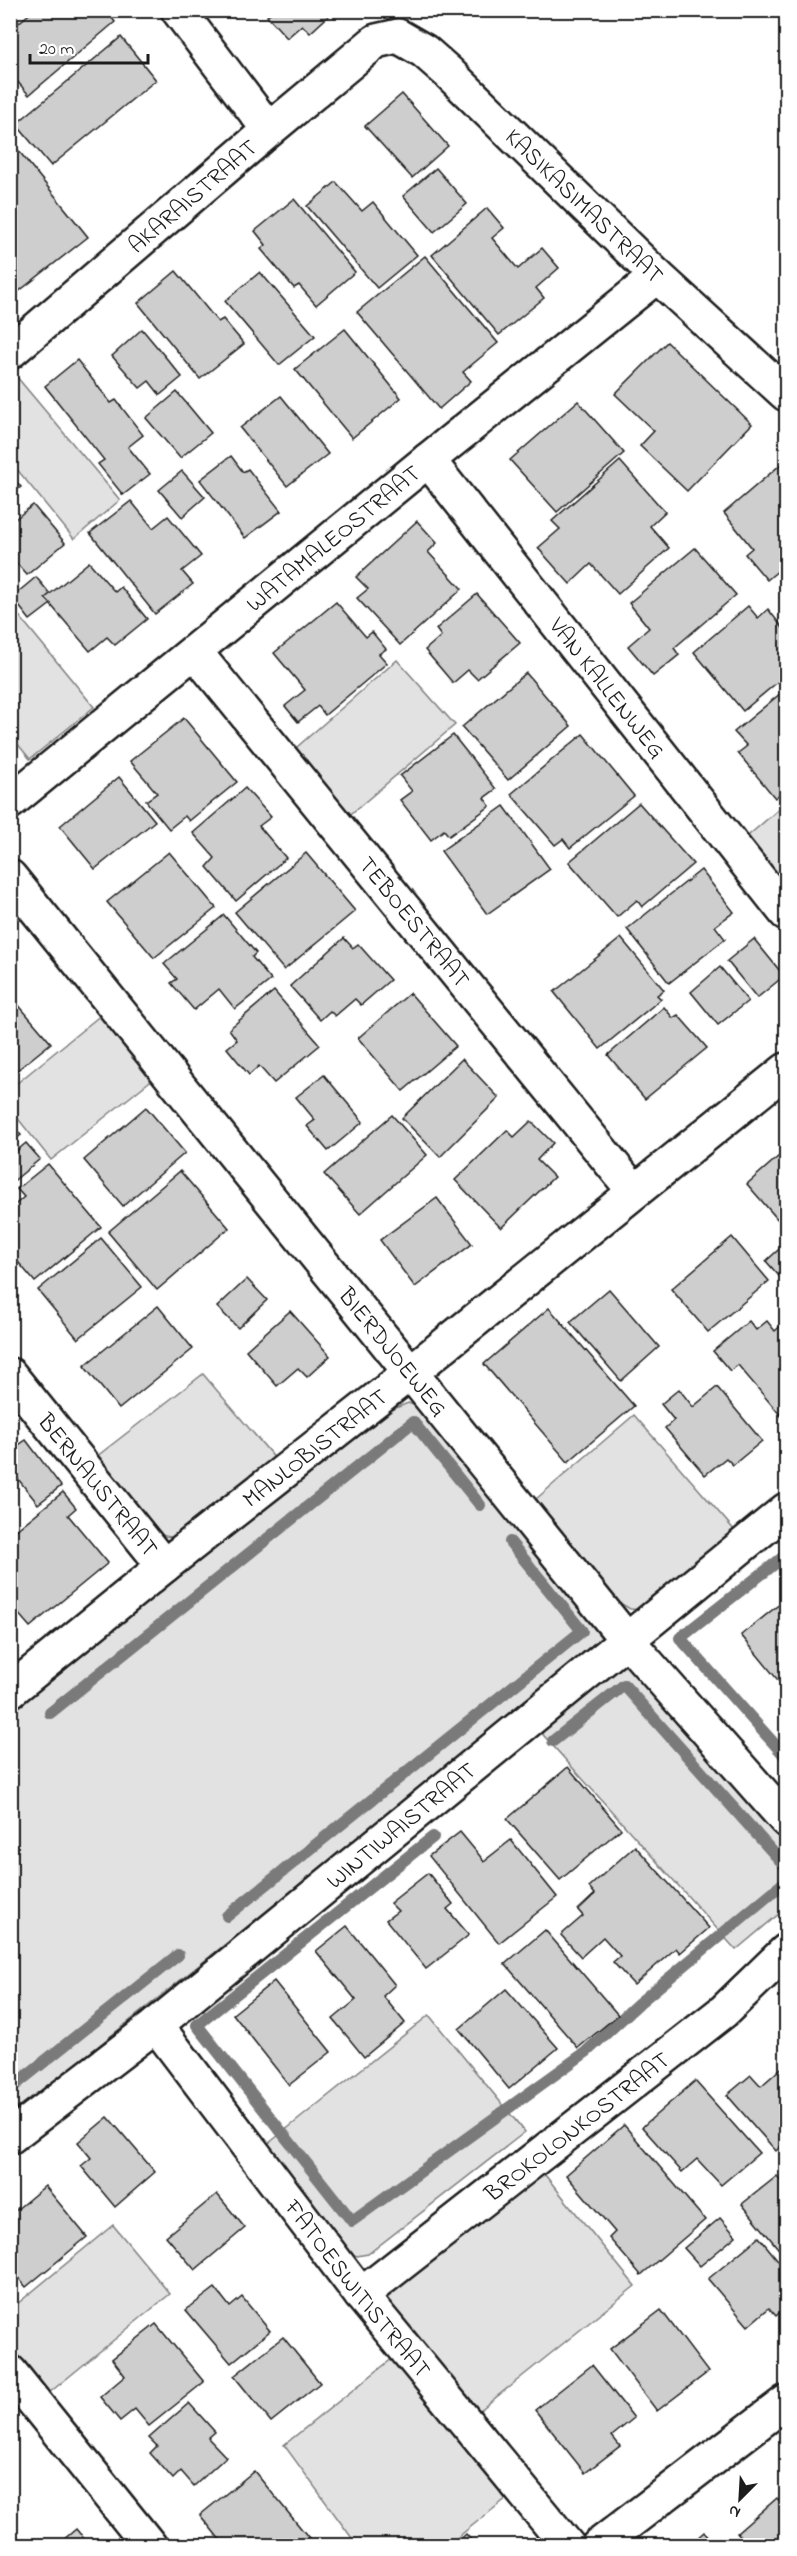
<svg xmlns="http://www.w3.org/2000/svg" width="797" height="2556" viewBox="0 0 797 2556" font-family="'Indie Flower',sans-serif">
<rect width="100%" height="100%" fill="#fff"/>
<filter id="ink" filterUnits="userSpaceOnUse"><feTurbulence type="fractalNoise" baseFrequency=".0167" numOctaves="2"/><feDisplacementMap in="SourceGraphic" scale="12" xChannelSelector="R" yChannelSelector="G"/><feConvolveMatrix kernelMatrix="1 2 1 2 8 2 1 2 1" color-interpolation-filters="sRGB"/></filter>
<g filter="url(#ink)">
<g fill="#e2e2e2" stroke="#7f7f7f" stroke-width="1.5">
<path d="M11 370 120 500 74 539 11 462Z"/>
<path d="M11 606 94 707 30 759 11 736Z"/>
<path d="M397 660 455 725 345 819 290 753Z"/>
<path d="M786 803V892L743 840Z"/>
<path d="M102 1014 154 1078 51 1160 11 1110V1088Z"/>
<path d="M203 1374 277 1461 175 1538 160 1535 92 1460Z"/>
<path d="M408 1403 419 1407 601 1630 602 1639 596 1647 11 2116V1711L386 1412Z"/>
<path d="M634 1415 736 1532 641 1610 630 1609 620 1603 536 1499Z"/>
<path d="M621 1664 630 1665 786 1832V1908L736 1950 537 1728Z"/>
<path d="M429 2015 525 2132 368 2254 357 2256 345 2251 264 2147Z"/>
<path d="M528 2154 635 2286 474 2415 377 2295Z"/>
<path d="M113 2225 170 2294 49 2393 11 2346V2309Z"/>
<path d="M398 2354 512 2494 448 2545H357L284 2445Z"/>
</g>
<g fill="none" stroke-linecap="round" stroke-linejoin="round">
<g stroke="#7a7a7a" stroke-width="12">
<path d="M786 1555 680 1638 786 1757"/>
<path d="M50 1713 413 1422 480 1505"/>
<path d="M553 1741 624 1685 786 1867"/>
<path d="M433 1837 197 2025 352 2221 586 2052 639 2003 786 1881"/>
<path d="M227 1916 582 1631 510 1542"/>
<path d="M10 2089 178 1955"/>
</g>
</g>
<g fill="#cecece" stroke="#1c1c1c" stroke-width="1.5">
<path d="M34 10H106L115 22 29 95 10 73V30Z"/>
<path d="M273 10H335L310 33 302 25 287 38 267 16Z"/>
<path d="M121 37 156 80 51 166 16 124Z"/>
<path d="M402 94 448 146 412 178 365 126Z"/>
<path d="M10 140 88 237 18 292 10 282Z"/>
<path d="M436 168 467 204 434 232 403 196Z"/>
<path d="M336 182 362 211 373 202 417 255 377 288 307 206Z"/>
<path d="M294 199 355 272 316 305 299 285 294 288 261 249 266 245 255 231Z"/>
<path d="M487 208 504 228 492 238 518 269 542 248 559 268 536 288 544 298 499 335 432 255Z"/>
<path d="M425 256 498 343 463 372 471 381 439 409 357 312Z"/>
<path d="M176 271 218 322 223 319 244 344 200 379 138 303Z"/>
<path d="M260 272 315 336 279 365 225 301Z"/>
<path d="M142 329 182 377 160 395 149 381 140 388 112 356Z"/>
<path d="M345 329 401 398 352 438 295 369Z"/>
<path d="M667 342 752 424 687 491 640 446 654 431 615 394Z"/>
<path d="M77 360 111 403 116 400 143 435 128 447 150 474 123 495 98 464 104 460 45 386Z"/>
<path d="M177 392 211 433 180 458 146 418Z"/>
<path d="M281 396 328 454 287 486 240 428Z"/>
<path d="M578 401 624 453 557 512 510 460Z"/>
<path d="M231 456 243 472 248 469 281 511 245 538 200 480Z"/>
<path d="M786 460V564L767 580 745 554 752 548 724 513Z"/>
<path d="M620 461 665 512 650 526 669 548 618 594 591 564 570 584 538 548 560 529 552 521Z"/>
<path d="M182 471 205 497 182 517 159 490Z"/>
<path d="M10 475 21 487 10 495Z"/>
<path d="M131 501 153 528 168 516 201 556 182 571 193 584 155 614 90 533Z"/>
<path d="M33 505 65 543 27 575 10 556V523Z"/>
<path d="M417 521 437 543 428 552 462 589 400 645 357 598 368 589 356 577Z"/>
<path d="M695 548 736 595 674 648 679 655 653 676 628 646 649 628 629 603Z"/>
<path d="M89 562 115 592 121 587 147 619 115 645 107 637 90 651 45 598Z"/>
<path d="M36 577 50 594 45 598 51 604 30 620 12 597Z"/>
<path d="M477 594 520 643 477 679 468 670 453 683 425 650 441 636 436 629Z"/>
<path d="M336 602 366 637 372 632 386 649 379 654 387 663 325 715 318 706 298 722 285 706 305 690 274 653Z"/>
<path d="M748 606 758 618 768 609 786 632V675L743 711 694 652Z"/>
<path d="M526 673 571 726 508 780 462 727Z"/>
<path d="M781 693 786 699V789L775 798 738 753 747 746 734 732Z"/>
<path d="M184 718 237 782 189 821 185 816 169 829 146 801 157 793 130 761Z"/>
<path d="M583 734 634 796 570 848 563 839 555 845 511 794Z"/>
<path d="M453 735 496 789 484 798 490 806 449 836 444 830 431 840 400 800 412 791 400 776Z"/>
<path d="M119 777 155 821 95 869 60 826Z"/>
<path d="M245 788 271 817 259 826 286 858 236 901 207 867 215 858 193 833Z"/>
<path d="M639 803 693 864 642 907 637 900 617 917 569 862Z"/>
<path d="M504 806 550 869 487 914 441 851Z"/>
<path d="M169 852 216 908 154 958 107 902Z"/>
<path d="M306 853 355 911 284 970 235 912Z"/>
<path d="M701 870 734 912 715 926 725 939 669 983 627 929Z"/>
<path d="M224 915 256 953 252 957 271 980 235 1009 219 989 194 1010 171 983 177 979 164 964Z"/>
<path d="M344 938 353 948 358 944 390 980 361 1005 355 999 335 1016 330 1011 320 1020 290 986Z"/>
<path d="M621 938 664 990 657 995 661 999 600 1049 554 992Z"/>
<path d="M754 939 784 976 757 998 727 961Z"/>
<path d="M720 967 748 1001 718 1025 691 992Z"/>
<path d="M274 991 320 1045 274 1083 259 1066 249 1075 227 1048 237 1040 229 1029Z"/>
<path d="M410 993 456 1046 403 1091 358 1038Z"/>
<path d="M10 995 51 1043 10 1076Z"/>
<path d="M664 1007 673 1018 678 1015 707 1048 645 1099 608 1055Z"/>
<path d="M462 1059 499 1098 440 1157 402 1118Z"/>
<path d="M324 1075 363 1122 328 1151 307 1126 315 1120 296 1097Z"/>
<path d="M146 1107 185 1153 123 1206 84 1160Z"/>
<path d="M392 1115 427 1155 360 1214 324 1174Z"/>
<path d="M531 1121 553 1143 537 1160 554 1177 501 1228 455 1180 507 1130 514 1137Z"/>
<path d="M10 1122 21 1135 10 1143Z"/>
<path d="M26 1143 40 1159 10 1184V1149L14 1153Z"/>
<path d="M779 1156 786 1165V1229L747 1184Z"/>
<path d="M48 1164 101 1227 35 1282 19 1263 10 1270V1209L24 1197 17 1189Z"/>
<path d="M180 1171 229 1228 157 1290 108 1232Z"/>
<path d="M437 1198 472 1244 415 1287 380 1240Z"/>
<path d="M732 1237 769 1281 708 1332 671 1289Z"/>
<path d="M101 1238 142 1287 78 1339 38 1290Z"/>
<path d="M786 1243V1284L766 1261Z"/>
<path d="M247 1279 267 1300 238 1328 217 1307Z"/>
<path d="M609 1289 659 1347 621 1381 570 1322Z"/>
<path d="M158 1306 193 1349 119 1409 84 1366Z"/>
<path d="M549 1308 634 1406 568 1462 484 1364Z"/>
<path d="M290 1311 330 1356 307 1377 298 1368 277 1386 246 1350Z"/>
<path d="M749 1321 756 1330 767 1321 775 1331 786 1321V1422L738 1365 730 1371 713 1351Z"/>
<path d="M717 1387 762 1441 733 1465 726 1458 705 1475 665 1428 674 1420 661 1404 679 1389 693 1407Z"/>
<path d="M26 1440 61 1486 38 1504 10 1469V1451Z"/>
<path d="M63 1492 76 1508 68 1515 108 1563 30 1627 10 1604V1535Z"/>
<path d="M786 1599V1690L741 1635Z"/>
<path d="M568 1767 621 1829 560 1880 507 1819Z"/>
<path d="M460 1832 484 1861 511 1840 557 1897 499 1943 429 1856Z"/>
<path d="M635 1846 709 1928 680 1953 676 1948 634 1985 613 1962 620 1956 603 1937 581 1957 561 1935 583 1916 578 1910 595 1894 589 1887Z"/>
<path d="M428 1873 453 1904 447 1909 469 1935 426 1969 386 1920 398 1911 390 1903Z"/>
<path d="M347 1926 395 1985 383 1996 405 2023 364 2057 333 2019 356 2000 316 1951Z"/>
<path d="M545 1930 618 2015 578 2048 505 1964Z"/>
<path d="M274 1981 331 2052 289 2085 233 2014Z"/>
<path d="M506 1989 558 2048 509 2089 459 2029Z"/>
<path d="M786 2064V2141L776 2151 727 2095 751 2075 761 2086Z"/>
<path d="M695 2081 759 2153 721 2185 697 2159 682 2172 642 2127Z"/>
<path d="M108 2117 155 2172 115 2207 81 2166 91 2158 78 2142Z"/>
<path d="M624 2125 705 2220 641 2275 609 2238 615 2232 566 2175Z"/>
<path d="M777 2176 786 2187V2258L742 2204Z"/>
<path d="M45 2186 87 2237 26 2287 10 2268V2215Z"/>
<path d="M217 2194 245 2228 195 2270 166 2236Z"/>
<path d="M720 2218 736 2236 700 2266 684 2248Z"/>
<path d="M759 2237 786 2270V2307L776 2316 769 2308 748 2326 708 2279Z"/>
<path d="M215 2288 230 2307 242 2297 270 2331 231 2363 186 2310Z"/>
<path d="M661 2310 708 2372 657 2411 610 2349Z"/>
<path d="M156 2324 204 2382 149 2426 135 2409 120 2421 100 2397 125 2376 112 2359Z"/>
<path d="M283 2337 320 2383 271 2422 234 2376Z"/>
<path d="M592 2365 634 2418 612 2436 620 2446 585 2473 535 2410Z"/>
<path d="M189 2403 215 2432 208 2438 226 2457 194 2486 181 2471 173 2479 150 2453 157 2446 149 2438Z"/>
<path d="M254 2471 309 2538 300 2546H225L200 2515Z"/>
<path d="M777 2498 786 2508V2546H748L737 2533Z"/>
<path d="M76 2529 90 2546H56Z"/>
<path d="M704 2532 715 2546H688Z"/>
<path d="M466 2534 476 2546H453Z"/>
</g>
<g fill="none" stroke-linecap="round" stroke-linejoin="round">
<defs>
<g id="street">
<path d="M178 10 269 130"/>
<path id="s1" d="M10 352 269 130 376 41 398 36 424 51 449 73 657 276 786 394"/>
<path id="s2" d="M428 460 786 913"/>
<path id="s3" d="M195 652 634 1191"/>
<path id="s4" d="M10 802 428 460 657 276"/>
<path id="s5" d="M10 877 626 1639 786 1820"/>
<path id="s6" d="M10 1375 164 1566"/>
<path id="s7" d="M10 1691 164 1566 411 1372 786 1070"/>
<path id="s8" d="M156 2025 361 2295 568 2546"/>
<path id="s9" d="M10 2137 156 2025 786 1510"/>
<path id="s10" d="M361 2295 724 2011 786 1951"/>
<path d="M10 2372 150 2546"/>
<path d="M598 2546 786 2402"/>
</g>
</defs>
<use href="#street" stroke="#1c1c1c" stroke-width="38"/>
<use href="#street" stroke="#fff" stroke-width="33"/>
</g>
</g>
<g text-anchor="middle" stroke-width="6" stroke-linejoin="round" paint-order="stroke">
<g font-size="24" fill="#1c1c1c" stroke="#fff">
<text dy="8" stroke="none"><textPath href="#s1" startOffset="240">AKARAISTRAAT</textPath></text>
<text dy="8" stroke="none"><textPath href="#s1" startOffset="756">KASIKASIMASTRAAT</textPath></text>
<text dy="8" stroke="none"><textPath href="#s4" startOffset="417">WATAMALEOSTRAAT</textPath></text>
<text dy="8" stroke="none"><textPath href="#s2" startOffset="290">VAN KALLENWEG</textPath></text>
<text dy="8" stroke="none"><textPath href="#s3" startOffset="348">TEBOESTRAAT</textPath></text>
<text dy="8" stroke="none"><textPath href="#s5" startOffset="610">BIERDJOEWEG</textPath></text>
<text dy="8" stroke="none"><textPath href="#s7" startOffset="390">MANLOBISTRAAT</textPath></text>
<text dy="8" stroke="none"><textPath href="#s6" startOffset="141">BERNAUSTRAAT</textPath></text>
<text dy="8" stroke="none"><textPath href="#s9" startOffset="500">WINTIWAISTRAAT</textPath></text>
<text dy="8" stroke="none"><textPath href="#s10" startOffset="274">BROKOLONKOSTRAAT</textPath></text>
<text dy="8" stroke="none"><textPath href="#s8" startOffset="332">FATOESWITISTRAAT</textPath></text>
</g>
</g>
<rect width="797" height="2556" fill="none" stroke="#fff" stroke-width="36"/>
<rect x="18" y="18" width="761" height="2520" fill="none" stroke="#1c1c1c" stroke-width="2" filter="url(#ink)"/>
<g transform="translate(740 2499) rotate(204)" stroke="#ffffff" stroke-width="4.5" paint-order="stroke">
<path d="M0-4.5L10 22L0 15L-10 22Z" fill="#1c1c1c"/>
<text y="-9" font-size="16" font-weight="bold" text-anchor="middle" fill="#1c1c1c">N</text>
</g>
<path d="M30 54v9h118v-9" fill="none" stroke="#1c1c1c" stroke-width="3"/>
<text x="39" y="54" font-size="18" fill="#1c1c1c" stroke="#ffffff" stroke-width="4.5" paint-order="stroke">20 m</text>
</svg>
